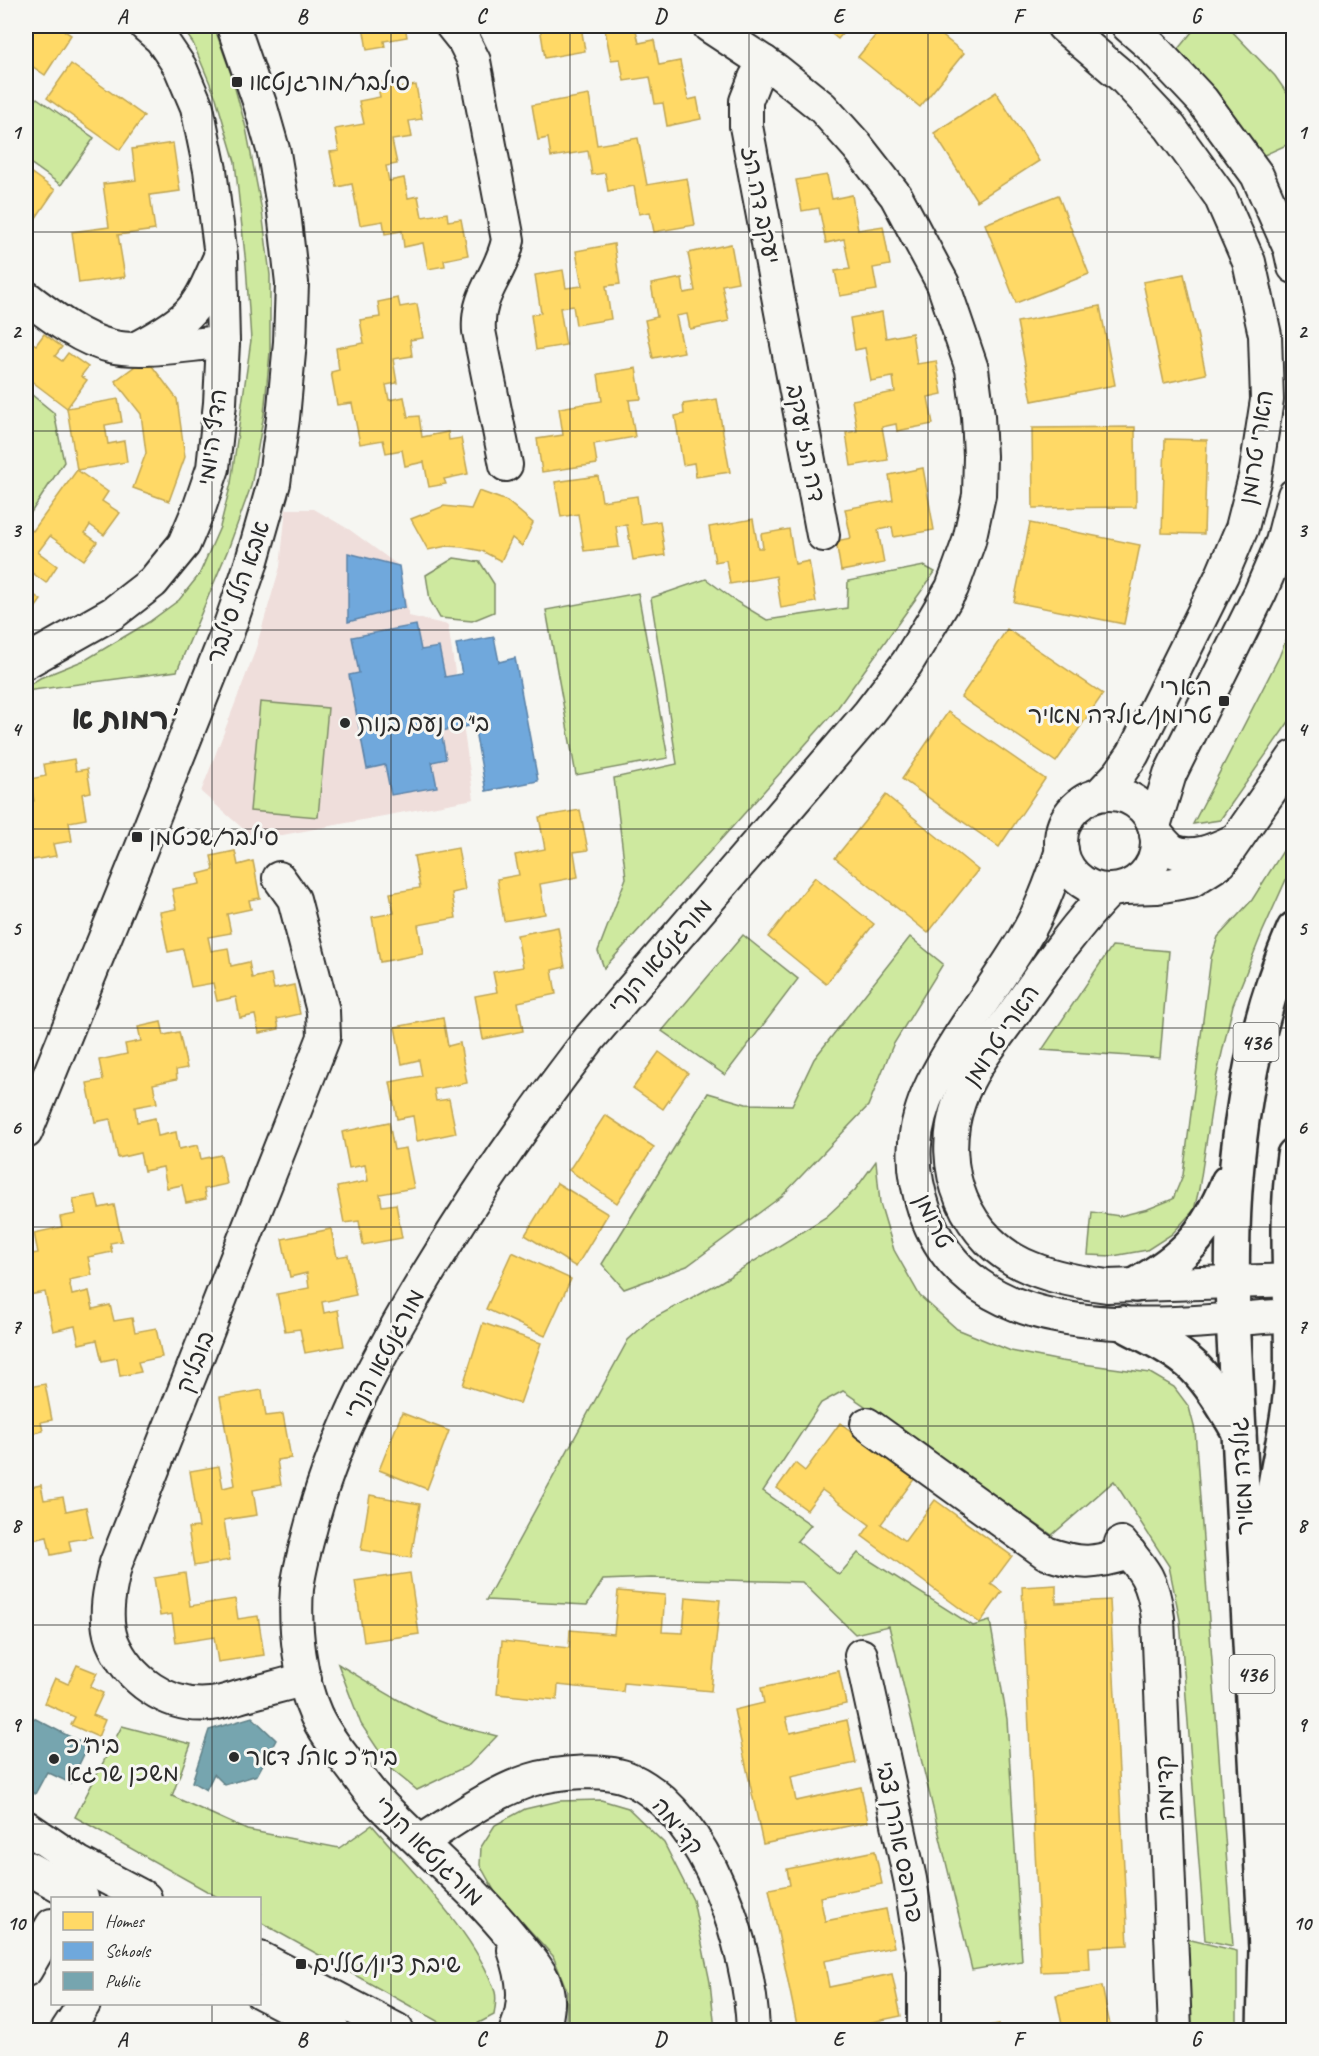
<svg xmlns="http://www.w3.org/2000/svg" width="1319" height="2056" viewBox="0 0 1319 2056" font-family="Caveat,'Playpen Sans Hebrew',sans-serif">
<rect width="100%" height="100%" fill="#f6f6f2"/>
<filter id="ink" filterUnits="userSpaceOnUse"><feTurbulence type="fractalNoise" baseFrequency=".0167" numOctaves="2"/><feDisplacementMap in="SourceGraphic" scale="12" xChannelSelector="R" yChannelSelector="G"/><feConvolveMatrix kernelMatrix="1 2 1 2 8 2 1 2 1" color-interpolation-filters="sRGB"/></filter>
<g filter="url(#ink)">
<path fill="#efdedb" d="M286 509H314L350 530 399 566 409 616 448 625 474 799 256 840 201 792 254 654 280 567Z"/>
<g fill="#cee99f" stroke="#7c8a65" stroke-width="1.5">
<path d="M181 26H214L231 74 246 128 262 211 270 275V352L264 414 251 486 229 547 177 671 26 691V687L40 678 87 659 149 622 179 600 199 575 220 527 231 483 251 340 246 265 235 162 216 98 193 43Z"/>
<path d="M1197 26H1227L1275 76 1293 102V142L1262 156 1177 50Z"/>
<path d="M37 98 94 138 61 185 26 160V115Z"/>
<path d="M26 390 54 413 64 462 30 514 26 512Z"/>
<path d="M454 558 480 562 494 584V612L472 621 440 618 430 600 426 575Z"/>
<path d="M924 566 935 572 836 710 734 825 604 968 598 951 626 878 614 778 677 764 651 598 706 579 737 602 767 620 847 608 848 581Z"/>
<path d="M638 593 668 758 576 775 546 610Z"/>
<path d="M1293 622V716L1220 820 1193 824 1279 657Z"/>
<path d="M260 702 328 708 318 817 250 811Z"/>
<path d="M1293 835V864L1262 933 1233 1005 1216 1079 1199 1189 1194 1210 1172 1234 1147 1250 1113 1256 1088 1255 1092 1212 1120 1216 1148 1209 1173 1199 1183 1175 1211 958 1218 937 1252 900Z"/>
<path d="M743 935 798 979 725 1075 662 1031Z"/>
<path d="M910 937 943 964 893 1045 868 1106 782 1196 687 1266 624 1289 602 1264 708 1093 746 1104 792 1105 814 1059Z"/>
<path d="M1112 946 1169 951 1160 1058 1042 1050Z"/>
<path d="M876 1161 880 1203 894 1250 920 1296 957 1329 1011 1351 1061 1361 1150 1373 1174 1387 1189 1407 1195 1430 1198 1471 1233 1946 1205 1940 1180 1620 1169 1566 1114 1481 1052 1535 843 1391 821 1403 763 1491 811 1525 797 1541 839 1575 858 1553 973 1626 990 1621 1007 1719 1022 1961 972 1970 889 1626 855 1634 802 1582 651 1578 603 1580 587 1605 486 1600 628 1340 650 1320 719 1283 826 1217 855 1190Z"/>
<path d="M338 1664C374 1686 411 1710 451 1724 466 1729 482 1732 497 1736L469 1765 417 1790 391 1769 361 1724Z"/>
<path d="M122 1726 191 1744 172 1796 247 1830 339 1848 372 1825C411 1871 477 1935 495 1992 497 1999 495 2008 494 2015L475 2025 453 2030 260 1922V1898H219L75 1817Z"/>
<path d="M601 1800 628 1808 664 1843 693 1900 710 1982 715 2030H566L567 1991 553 1956 495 1892 480 1865 481 1847 495 1825 525 1809 559 1801Z"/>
<path d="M1187 1939 1237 1951V2030H1189Z"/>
</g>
<g fill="#ffd966" stroke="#bfa554" stroke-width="1.5">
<path d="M26 26H57L71 35 45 75 26 62Z"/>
<path d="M363 26H405L407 37 384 41 385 47 367 50Z"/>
<path d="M513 26H581L585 51 545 58 540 27 514 31Z"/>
<path d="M627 26H635L639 43 654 40 659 65 680 61 688 100 697 98 701 119 667 126 663 103 655 104 650 77 624 81 620 59 611 60 605 30Z"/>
<path d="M822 26H849L838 39Z"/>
<path d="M883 26H930L964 53 920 107 858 57Z"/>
<path d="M71 64 144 116 120 150 47 98Z"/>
<path d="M398 79 399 88 416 85 422 119 409 121 412 137 392 140 397 164 386 166 389 181 404 178 408 198 418 196 422 217 447 213 448 221 461 219 468 255 444 260 445 266 428 269 423 243 404 247 402 231 385 234 383 221 360 225 352 184 337 187 330 152 339 151 335 129 364 124 359 101 380 97 377 83Z"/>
<path d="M996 92 1039 161 977 201 934 133Z"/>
<path d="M589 95 597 145 638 138 647 185 687 178 695 225 654 232 650 212 639 214 634 186 608 191 605 173 592 175 588 151 551 157 548 138 538 140 532 105Z"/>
<path d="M173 143 180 191 150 195 155 230 118 235 125 277 79 283 72 232 109 227 103 184 136 180 132 149Z"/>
<path d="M26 169 55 190 27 231 26 230Z"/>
<path d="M827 175 832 199 852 195 858 230 883 226 890 265 873 268 877 290 840 296 835 271 850 269 844 239 826 243 819 208 802 211 796 180Z"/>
<path d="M1058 195 1089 274 1016 303 985 224Z"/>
<path d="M614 244 620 284 606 286 611 319 576 325 573 306 560 308 566 345 536 350 531 315 541 313 535 275 563 270 566 288 582 286 576 251Z"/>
<path d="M731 244 738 282 722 285 729 321 690 329 687 314 676 316 684 352 653 358 645 320 657 317 651 284 682 278 684 293 695 291 688 253Z"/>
<path d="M1184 274 1206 374 1164 383 1143 282Z"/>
<path d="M398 298 400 307 417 304 423 338 410 340 412 356 393 359 397 383 386 385 389 400 404 397 408 417 419 416 422 437 448 432 449 440 461 438 468 474 444 479 446 484 429 487 424 462 405 466 402 450 386 453 383 440 360 444 352 403 337 405 331 372 339 370 336 348 364 343 360 320 380 317 378 302Z"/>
<path d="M1100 306 1115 385 1032 401 1017 322Z"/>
<path d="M882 312 886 338 912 333 917 364 936 361 942 394 928 397 933 424 897 431 896 424 882 427 888 460 851 466 846 433 857 431 852 400 895 392 893 377 871 381 865 348 855 350 850 318Z"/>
<path d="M44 334 62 347 55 356 62 361 68 353 88 367 81 376 87 380 67 408 26 377V347L30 341 36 345Z"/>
<path d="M146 358 177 399 185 457 169 501 133 488 146 453 141 414 115 381Z"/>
<path d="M636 368 641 399 629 400 635 437 594 444 597 464 542 472 537 439 563 435 559 408 602 401 598 374Z"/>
<path d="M118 399 122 422 105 425 108 444 124 441 127 462 77 470 67 408Z"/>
<path d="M717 399 730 472 696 477 694 463 683 465 675 416 684 414 683 404Z"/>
<path d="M1135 427 1136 507 1033 508 1032 428Z"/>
<path d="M1165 439 1207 440 1204 534 1162 533Z"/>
<path d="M923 468 934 530 894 537 892 527 878 530 884 563 841 571 836 541 851 538 845 509 893 500 889 475Z"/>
<path d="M77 470 108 492 102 501 120 513 104 535 90 525 85 533 97 542 84 560 50 536 38 552 57 566 46 583 31 572 26 580V526L33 531Z"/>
<path d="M598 476 602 501 637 496 641 524 660 521 665 555 633 560 627 525 616 526 619 547 584 551 578 514 561 517 555 482Z"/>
<path d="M479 491 507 501 533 523 522 546 512 538 501 561 482 551 462 547 447 546 428 550 411 519 444 506 471 509Z"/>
<path d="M753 519 758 548H763L761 534 789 529 795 564 809 561 816 602 781 608 776 576 730 584 726 560 715 562 709 527Z"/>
<path d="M1030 523 1140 545 1124 624 1014 602Z"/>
<path d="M26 589 41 600 26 621Z"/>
<path d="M1007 629 1103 694 1056 762 961 697Z"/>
<path d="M948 712 1045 779 999 847 902 779Z"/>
<path d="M74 759 76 771 87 769 91 792 82 794 86 819 69 822 72 841 53 844 56 856 26 861V803L34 801 30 779 46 776 44 764Z"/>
<path d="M886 795 978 870 928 933 835 858Z"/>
<path d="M580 810 588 850 574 852 578 877 540 884 545 914 504 921 497 879 519 875 515 855 545 849 539 817Z"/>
<path d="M458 848 465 890 452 893 456 918 418 925 423 954 380 962 372 917 394 913 390 893 420 888 414 856Z"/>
<path d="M235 851 238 865 253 861 260 898 249 900 251 909 227 914 231 933 208 937 211 951 228 948 231 966 249 962 252 978 271 974 274 989 294 985 300 1014 277 1019 279 1029 259 1033 255 1015 240 1018 236 997 217 1001 213 983 191 987 183 949 168 952 160 912 176 909 172 889 200 884 198 874 214 870 211 856Z"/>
<path d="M815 877 874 924 826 984 768 937Z"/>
<path d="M558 927 565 967 552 970 556 994 518 1002 523 1031 483 1039 475 996 497 992 493 972 523 967 517 935Z"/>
<path d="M443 1018 448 1046 460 1043 467 1083 434 1089 436 1101 449 1099 456 1133 417 1141 413 1116 397 1119 390 1082 422 1076 419 1060 402 1064 395 1027Z"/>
<path d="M161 1022 164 1035 179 1032 187 1068 176 1070 177 1079 153 1084 157 1103 135 1107 137 1122 155 1118 158 1136 176 1132 179 1149 198 1145 201 1159 221 1155 227 1184 204 1189 206 1199 186 1203 182 1185 167 1188 163 1167 144 1171 140 1153 118 1158 110 1119 95 1122 87 1083 103 1080 99 1060 127 1054 125 1044 141 1041 138 1027Z"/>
<path d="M659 1052 688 1073 663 1109 633 1088Z"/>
<path d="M605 1115 654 1147 617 1203 569 1170Z"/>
<path d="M389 1122 394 1150 406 1148 414 1188 380 1194 382 1206 396 1204 402 1238 363 1245 359 1221 344 1223 337 1187 368 1181 365 1165 349 1168 342 1132Z"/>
<path d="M557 1183 608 1214 576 1267 525 1235Z"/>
<path d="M96 1195 99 1208 114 1205 122 1241 110 1243 112 1252 88 1257 92 1275 69 1280 72 1295 89 1291 93 1309 110 1305 114 1321 132 1318 135 1332 156 1328 162 1357 138 1362 141 1372 120 1376 117 1358 102 1361 97 1340 79 1344 75 1326 53 1331 45 1292 29 1295 26 1275V1255L38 1253 34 1233 62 1227 60 1217 76 1214 73 1199Z"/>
<path d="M331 1229 337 1257 348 1255 356 1295 322 1302 324 1313 338 1310 344 1346 305 1353 300 1329 285 1331 277 1294 309 1288 307 1273 290 1277 282 1239Z"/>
<path d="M512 1252 571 1279 545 1336 486 1309Z"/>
<path d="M483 1323 541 1343 520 1404 463 1385Z"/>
<path d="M26 1374 29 1387 45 1384 52 1420 41 1422 43 1431 26 1435Z"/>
<path d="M262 1390 266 1416 283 1414 291 1458 277 1460 281 1485 253 1490 257 1515 224 1520 230 1560 194 1566 188 1528 199 1527 190 1471 219 1466 223 1488 235 1485 220 1397Z"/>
<path d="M402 1413 449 1431 427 1489 379 1470Z"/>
<path d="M840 1423 915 1478 881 1524 905 1541 935 1500 1012 1556 991 1584 1002 1592 980 1623 862 1536 870 1525 822 1490 807 1510 777 1488 795 1463 805 1471Z"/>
<path d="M41 1485 44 1500 63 1497 66 1511 86 1507 92 1537 69 1541 71 1551 51 1555 47 1537 32 1540 28 1519 26 1520V1488Z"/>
<path d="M370 1495 420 1504 411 1558 361 1550Z"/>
<path d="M185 1573 190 1606 235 1599 238 1619 258 1616 264 1655 218 1662 214 1637 176 1643 172 1614 160 1616 154 1578Z"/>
<path d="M410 1573 419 1634 364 1642 355 1581Z"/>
<path d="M1056 1585V1603L1110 1600 1128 1945 1089 1947 1090 1970 1041 1972 1022 1587Z"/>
<path d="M618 1591 665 1595 662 1632 683 1633 686 1597 720 1600 711 1691 624 1683 623 1692 558 1685 557 1700 497 1694 502 1641 569 1648 570 1630 614 1634Z"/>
<path d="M77 1665 97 1673 90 1687 103 1693 93 1715 105 1720 98 1737 71 1725 75 1717 44 1703 55 1678 68 1684Z"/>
<path d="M839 1671 846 1704 786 1717 790 1733 847 1720 856 1763 791 1777 796 1801 861 1787 868 1822 763 1844 734 1710 764 1703 761 1688Z"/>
<path d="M875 1851 882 1884 820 1897 825 1921 886 1909 894 1947 824 1961 829 1987 892 1974 901 2016 833 2030H798L769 1889 790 1885 787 1869Z"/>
<path d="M1102 1986 1111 2030H1063L1056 1995Z"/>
<path d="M999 2024 1000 2030H967Z"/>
</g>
<g fill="#6fa8dc" stroke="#5b82a7" stroke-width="1.5">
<path d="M348 553 399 566 405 607 348 622Z"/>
<path d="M416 625 421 650 439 647 445 677 462 674 456 644 494 637 499 662 515 658 538 781 486 791 474 725 441 731 446 759 432 762 437 787 391 795 385 765 367 769 349 675 359 673 352 637Z"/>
</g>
<g fill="#76a5af" stroke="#608087" stroke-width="1.5">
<path d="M26 1714 88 1746 70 1783 47 1772 35 1794 26 1789Z"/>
<path d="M252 1717 276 1740 257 1775 225 1785 214 1774 206 1790 192 1782 209 1730Z"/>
</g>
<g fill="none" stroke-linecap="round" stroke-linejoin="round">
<defs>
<g id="minor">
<path d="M452 26 464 41 474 61 508 240C501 276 476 293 479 331L506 465"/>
<path d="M1063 26 1123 77 1170 127 1220 196 1249 262 1265 335 1267 400 1255 477 1242 528 1222 575 1133 754 1119 774 1100 794"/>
<path d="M1128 26 1152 47 1202 100 1257 175 1290 249 1294 267"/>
<path d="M764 62 755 78 746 101V126L823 535"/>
<path d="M26 297C50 315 80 339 110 346 142 354 190 344 223 342"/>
<path d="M140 346C156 337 174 328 188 314 203 299 210 278 219 259"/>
<path d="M26 662 113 613 153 582 184 544 200 506 213 468 220 403 223 342 221 256 210 170 197 107 180 67 161 39 146 26"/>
<circle cx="1109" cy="842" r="48"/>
<path d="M1154 826 1170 774 1260 593 1282 542 1294 495"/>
<path d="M1156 834C1161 839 1167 847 1173 851 1193 860 1216 849 1233 841"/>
<path d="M1062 850C1051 883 1040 913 1022 942 993 990 957 1034 932 1084 911 1128 909 1166 925 1212 976 1358 1175 1321 1294 1315"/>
<path d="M279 878 294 899 323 1011 324 1037 116 1563C110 1587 103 1616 112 1641 128 1679 168 1709 211 1704 221 1703 232 1699 242 1696 263 1690 284 1685 305 1679"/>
<path d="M1125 888 1157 887 1191 881 1221 862 1294 757"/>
<path d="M1109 891C1073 928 1044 971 1014 1013 994 1041 970 1069 959 1102 936 1167 965 1242 1031 1268 1055 1278 1081 1282 1107 1286L1294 1280"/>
<path d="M26 1132 139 854 228 631 251 564 274 483 283 418 290 342 292 283 284 212 274 153 260 104 233 26"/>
<path d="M867 1424 1046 1553C1083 1566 1093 1563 1130 1553"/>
<path d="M1121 1543C1145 1571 1153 1580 1158 1618L1175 2030"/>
<path d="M861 1655 910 1879 924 1971V2030"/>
<path d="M26 1827 79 1863 145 1898"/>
<path d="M420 1842C455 1820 491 1793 531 1780 556 1772 606 1768 630 1779 709 1815 750 1951 753 2030"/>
<path d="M26 1867 82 1898"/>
<path d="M514 1950C524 1978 527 2003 516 2030"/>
<path d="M260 1958 397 2030"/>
<path d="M26 1970 52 1925"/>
<path d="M260 1992 333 2030"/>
<path d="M67 2030 84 2004"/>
<path d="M544 2030C546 2018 550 2003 547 1990 542 1970 524 1952 512 1937 472 1887 421 1846 377 1800 366 1789 358 1775 348 1763 336 1748 324 1732 316 1715 300 1680 294 1627 297 1589 300 1564 308 1539 314 1515 338 1430 380 1353 425 1278 475 1195 530 1115 590 1038L869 713 907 663 932 622 952 588 969 541 979 495 980 456 978 416 972 369 943 284 896 196 857 146 822 107 776 70 709 26"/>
</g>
<g id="major">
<path d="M1136 1285C1185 1257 1206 1235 1228 1182"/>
<path d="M1122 1323C1146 1336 1174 1348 1194 1367 1212 1385 1226 1410 1239 1432"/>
<path d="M1264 2030 1266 1949 1233 1318C1229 1185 1241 1052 1294 929"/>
<path d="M1290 2030 1289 1899 1270 1576C1270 1550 1270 1523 1273 1498 1278 1460 1289 1423 1291 1385 1294 1308 1283 1231 1294 1155"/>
</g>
</defs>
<use href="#minor" stroke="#2b2b2b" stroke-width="36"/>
<use href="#major" stroke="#2b2b2b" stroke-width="38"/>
<use href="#minor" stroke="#f6f6f2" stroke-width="32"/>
<use href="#major" stroke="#f6f6f2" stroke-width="33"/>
</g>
</g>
<path fill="none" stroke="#2b2b2b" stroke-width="1.5" stroke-opacity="0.55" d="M212 26V1898M391 26V2030M570 26V2030M749 26V2030M928 26V2030M1107 26V2030M26 232H1294M26 431H1294M26 630H1294M26 829H1294M26 1028H1294M26 1227H1294M26 1426H1294M26 1625H1294M26 1824H1294M212 2004V2030"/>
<g fill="#2b2b2b" stroke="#f6f6f2" stroke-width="2">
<rect x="231" y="76" width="12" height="12" rx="3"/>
<rect x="1218" y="695" width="12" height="12" rx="3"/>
<circle cx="345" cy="723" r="6"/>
<rect x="131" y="831" width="12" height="12" rx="3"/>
<circle cx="234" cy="1757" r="6"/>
<circle cx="54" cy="1759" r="6"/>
<rect x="295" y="1958" width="12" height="12" rx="3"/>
</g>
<g text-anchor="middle" stroke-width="6" stroke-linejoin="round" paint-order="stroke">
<g fill="#f6f6f2" stroke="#686867" stroke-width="1.5">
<rect x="1233.5" y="1023" width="45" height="38" rx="4.5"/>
<rect x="1229.5" y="1655" width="45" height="38" rx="4.5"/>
</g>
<g font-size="22" font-weight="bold" fill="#2b2b2b">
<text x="1256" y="1050">436</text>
<text x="1252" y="1682">436</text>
</g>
<g font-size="24" fill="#2b2b2b" stroke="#f6f6f2" text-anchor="start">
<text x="249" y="90">סילבר/מורגנטאו</text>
<text x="1212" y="695" text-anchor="end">הארי<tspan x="1212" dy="28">טרומן/גולדה מאיר</tspan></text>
<text x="357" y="731">בי"ס נעם בנות</text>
<text x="149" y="845">סילבר/שכטמן</text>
<text x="66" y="1753">ביה"כ<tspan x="66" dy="28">משכן שרגא</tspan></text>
<text x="246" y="1765">ביה"כ אהל דאר</text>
<text x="313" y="1972">שיבת ציון/טללים</text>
</g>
<g font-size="24" fill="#2b2b2b" stroke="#f6f6f2">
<text transform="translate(761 205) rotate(79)" y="8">יעקב דה הז</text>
<text transform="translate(212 437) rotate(-82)" y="8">הדף היומי</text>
<text transform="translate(806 443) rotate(79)" y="8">דה הז יעקב</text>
<text transform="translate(1256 447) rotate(-81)" y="8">הארי טרומן</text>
<text transform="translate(238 592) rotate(-71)" y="8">אבא הלל סילבר</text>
<text transform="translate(660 956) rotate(-49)" y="8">מורגנטאו הנרי</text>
<text transform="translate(1001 1035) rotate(-56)" y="8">הארי טרומן</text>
<text transform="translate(934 1221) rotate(64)" y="8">טרומן</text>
<text transform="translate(384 1354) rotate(-62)" y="8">מורגנטאו הנרי</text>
<text transform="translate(195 1362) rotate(-68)" y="8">בובליק</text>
<text transform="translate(1242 1476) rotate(-93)" y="8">גולדה מאיר</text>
<text transform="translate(1165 1788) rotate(-92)" y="8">קדימה</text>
<text transform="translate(678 1826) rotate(51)" y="8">קדימה</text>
<text transform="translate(900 1842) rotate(79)" y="8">פרופס אהרן צבי</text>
<text transform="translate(429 1851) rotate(45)" y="8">מורגנטאו הנרי</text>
</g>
<g font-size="30" font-weight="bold" fill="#2b2b2b" stroke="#f6f6f2">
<text x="122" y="729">רמות א'</text>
</g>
</g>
<rect width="1319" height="2056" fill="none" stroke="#f6f6f2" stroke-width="66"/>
<rect x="51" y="1897" width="210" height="108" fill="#f6f6f2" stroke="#a5a5a2" stroke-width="1.5"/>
<rect x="63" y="1912" width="30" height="18" fill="#ffd966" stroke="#a5a5a2" stroke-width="1.5"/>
<text x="105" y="1927" font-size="18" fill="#2b2b2b">Homes</text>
<rect x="63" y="1942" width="30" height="18" fill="#6fa8dc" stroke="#a5a5a2" stroke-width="1.5"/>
<text x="105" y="1957" font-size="18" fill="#2b2b2b">Schools</text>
<rect x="63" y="1972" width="30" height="18" fill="#76a5af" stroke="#a5a5a2" stroke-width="1.5"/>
<text x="105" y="1987" font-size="18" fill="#2b2b2b">Public</text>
<rect x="33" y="33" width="1253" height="1990" fill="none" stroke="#2b2b2b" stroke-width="2"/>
<g font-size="20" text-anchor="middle" font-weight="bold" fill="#2b2b2b">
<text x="122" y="23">A</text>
<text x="302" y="23">B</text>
<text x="481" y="23">C</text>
<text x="660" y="23">D</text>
<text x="838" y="23">E</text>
<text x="1018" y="23">F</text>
<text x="1196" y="23">G</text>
<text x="16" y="139">1</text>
<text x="1302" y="139">1</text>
<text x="16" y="338">2</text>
<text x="1302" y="338">2</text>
<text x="16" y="537">3</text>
<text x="1302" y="537">3</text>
<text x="16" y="736">4</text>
<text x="1302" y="736">4</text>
<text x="16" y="935">5</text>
<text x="1302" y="935">5</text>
<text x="16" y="1134">6</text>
<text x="1302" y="1134">6</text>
<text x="16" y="1333">7</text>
<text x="1302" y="1333">7</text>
<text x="16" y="1532">8</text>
<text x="1302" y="1532">8</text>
<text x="16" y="1731">9</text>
<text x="1302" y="1731">9</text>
<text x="16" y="1930">10</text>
<text x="1302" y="1930">10</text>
<text x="122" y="2046">A</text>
<text x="302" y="2046">B</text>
<text x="481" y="2046">C</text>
<text x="660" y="2046">D</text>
<text x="838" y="2046">E</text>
<text x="1018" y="2046">F</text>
<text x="1196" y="2046">G</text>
</g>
</svg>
